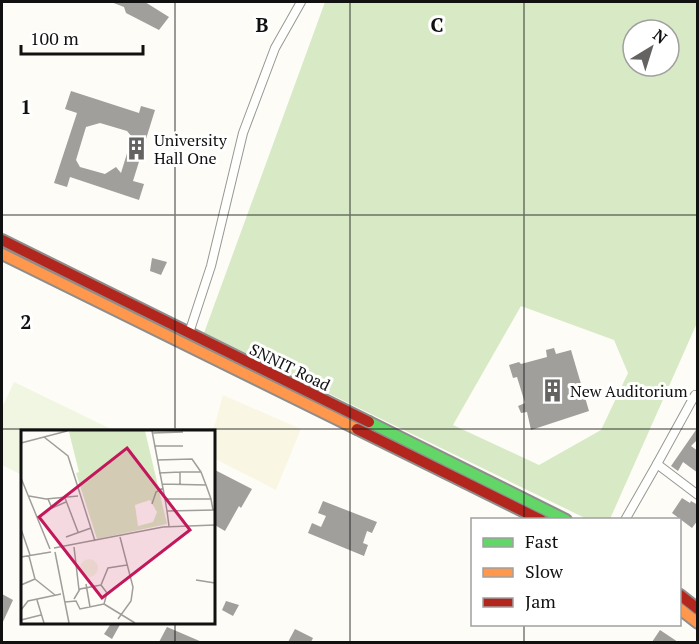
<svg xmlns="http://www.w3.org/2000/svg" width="699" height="644" viewBox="0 0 699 644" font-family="'PT Serif',serif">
<rect width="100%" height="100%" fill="#fdfcf7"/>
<path fill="#f9f7e4" d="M223 395 301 429 276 490 213 458V431Z"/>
<path fill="#d8eac5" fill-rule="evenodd" d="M325 2H697V323L610 519H587L204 333ZM633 30H669V66H633ZM521 306 614 340 628 373 601 430 539 465 453 425Z"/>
<path fill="#f0f6e1" d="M14 382 115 431H22V475L2 465V408Z"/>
<g fill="#a19f9c" fill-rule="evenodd">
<path d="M111 2H145L169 17 159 30 126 13 124 7Z"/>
<path d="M71 91 139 113 141 106 155 110 133 181 144 184 139 200 70 177 67 187 54 183 77 113 65 109ZM100 123 127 131 132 137 121 173 116 167 105 174 80 167 76 160 86 127Z"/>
<path d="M152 258 167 262 161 275 150 271Z"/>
<path d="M554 348 556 354 571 350 589 411 531 430 527 412 521 413 518 406 525 403 517 377 513 378 509 365 519 362 521 364 547 357 546 350Z"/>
<path d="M698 427V439L691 446 698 451V473L683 462 678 471 671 466Z"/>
<path d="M213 469 252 489 241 508 239 506 225 531 213 524Z"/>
<path d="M682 498 690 503 691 501 698 505V520L692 528 672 513Z"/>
<path d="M323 501 377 522 372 533 367 531 363 543 368 545 364 556 308 533 312 523 321 527 326 516 318 513Z"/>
<path d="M2 594 13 600 2 624Z"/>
<path d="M226 601 239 605 233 616 222 610Z"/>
<path d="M115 621H122L112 639 104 634 112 622 114 624Z"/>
<path d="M167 627 202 642H159Z"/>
<path d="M295 629 313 638 311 642H288Z"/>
<path d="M660 630 678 642H652Z"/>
</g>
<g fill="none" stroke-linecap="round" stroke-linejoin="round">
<defs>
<g id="street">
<path d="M189 333 211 266 243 133 275 48 301 2"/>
<path d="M657 464 695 395 698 397"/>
<path d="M625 520 657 464 698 495"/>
</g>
<path id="fast" d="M369 422 566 520"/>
<g id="slow">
<path d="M2 254 357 429"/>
<path d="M680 609 698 623"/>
</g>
<g id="jam">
<path d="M2 240 369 422"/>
<path d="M357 429 541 520"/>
<path d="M680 595 698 609"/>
</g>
</defs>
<use href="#street" stroke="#979795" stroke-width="10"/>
<use href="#fast" stroke="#8e8d8b" stroke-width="14"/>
<use href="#slow" stroke="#8e8d8b" stroke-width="14"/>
<use href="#jam" stroke="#8e8d8b" stroke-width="14"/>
<use href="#street" stroke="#fffffe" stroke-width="8"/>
<use href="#fast" stroke="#63d668" stroke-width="10"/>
<use href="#slow" stroke="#ff974d" stroke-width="10"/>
<use href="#jam" stroke="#b3261e" stroke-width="10"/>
</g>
<path fill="none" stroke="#111" stroke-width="1.5" stroke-opacity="0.55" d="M175 2V431M350 2V642M524 2V520M2 215H698M2 429H698M175 622V642M524 624V642"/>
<defs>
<symbol id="building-bare" viewBox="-9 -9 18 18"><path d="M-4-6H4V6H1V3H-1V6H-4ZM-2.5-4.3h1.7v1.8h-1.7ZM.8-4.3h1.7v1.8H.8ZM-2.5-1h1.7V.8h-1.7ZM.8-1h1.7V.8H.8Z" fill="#646362" stroke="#fff" stroke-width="2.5" paint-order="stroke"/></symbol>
</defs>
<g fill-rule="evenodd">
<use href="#building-bare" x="120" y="132" width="33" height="33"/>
<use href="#building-bare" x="536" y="374" width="33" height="33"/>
</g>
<g text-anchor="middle" stroke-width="6" stroke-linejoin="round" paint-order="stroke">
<g font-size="16" fill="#111" stroke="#fff" text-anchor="start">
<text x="154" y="146">University<tspan x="154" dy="18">Hall One</tspan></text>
<text x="570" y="397">New Auditorium</text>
</g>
<g font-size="16" fill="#111" stroke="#fff">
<text transform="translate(290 367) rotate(26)" y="6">SNNIT Road</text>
</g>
</g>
<g transform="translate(21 430)">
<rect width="194" height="194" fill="#fdfcf7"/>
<path d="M53 1H124L146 94 76 109 55 43 58 42 48 2ZM129 70 136 82 132 92 117 96 114 75Z" fill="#d8eac5" fill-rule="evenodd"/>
<path d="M59 138a9 9 0 1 1 18 0a9 9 0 1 1-18 0Z" fill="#f0f6e1"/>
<path fill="none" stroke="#9f9e9b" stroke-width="1.5" d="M131 1 144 69M131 3 162 2M23 7 47 26 74 111M0 13 46 1M133 16H162M136 30 171 29 180 42M159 42H180L185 55M138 43 159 42V54M0 48 29 119M141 54 185 55 190 69M8 66 25 69 57 66M44 68 57 102M27 69 31 78 45 72M131 74 135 62 142 58M146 81 144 69H190L192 80M148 96 146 81 194 80M0 99 9 125M45 107 70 98M53 117 58 160M33 118 142 97 194 95M34 122 48 193M0 127 30 122M14 149 34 165M175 150 194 153M65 154 69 177M0 155 14 149 8 126M80 155 87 138 106 135M80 155 86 163 83 174M53 169 59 159 80 155M16 170 23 193M44 172 55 171 59 179 83 174M83 174 114 193M0 180 7 171 40 164M97 189 110 171 112 157 99 107M0 190 20 185"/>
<path fill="#c2185b" fill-opacity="0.15" stroke="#c2185b" stroke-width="3" d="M106 18 169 100 81 168 18 87Z"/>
<rect width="194" height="194" fill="none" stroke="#111" stroke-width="3"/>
</g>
<g font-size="20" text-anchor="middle" font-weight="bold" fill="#111" stroke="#fff" stroke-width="6" stroke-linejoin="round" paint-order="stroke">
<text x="262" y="32">B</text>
<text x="437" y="32">C</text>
<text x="26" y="114">1</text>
<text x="26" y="329">2</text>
</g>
<rect width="699" height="644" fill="none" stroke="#111111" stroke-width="6"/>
<rect x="471" y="518" width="210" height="108" fill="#ffffff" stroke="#a0a0a0" stroke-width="1.5"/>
<rect x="483" y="538" width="30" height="9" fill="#63d668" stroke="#a0a0a0" stroke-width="1.5"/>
<text x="525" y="548" font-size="18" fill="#111111">Fast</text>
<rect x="483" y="568" width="30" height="9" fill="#ff974d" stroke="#a0a0a0" stroke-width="1.5"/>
<text x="525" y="578" font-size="18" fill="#111111">Slow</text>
<rect x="483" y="598" width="30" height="9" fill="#b3261e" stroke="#a0a0a0" stroke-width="1.5"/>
<text x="525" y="608" font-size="18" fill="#111111">Jam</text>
<g transform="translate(651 48) rotate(38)"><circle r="28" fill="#ffffff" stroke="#a0a0a0" stroke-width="1.5"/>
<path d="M0-4.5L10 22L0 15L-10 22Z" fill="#646362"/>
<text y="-9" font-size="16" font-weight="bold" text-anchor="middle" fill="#111111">N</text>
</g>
<path d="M21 45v9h122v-9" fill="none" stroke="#111111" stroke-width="3"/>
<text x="30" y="45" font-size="18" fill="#111111" stroke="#ffffff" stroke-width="4.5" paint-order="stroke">100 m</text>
</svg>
